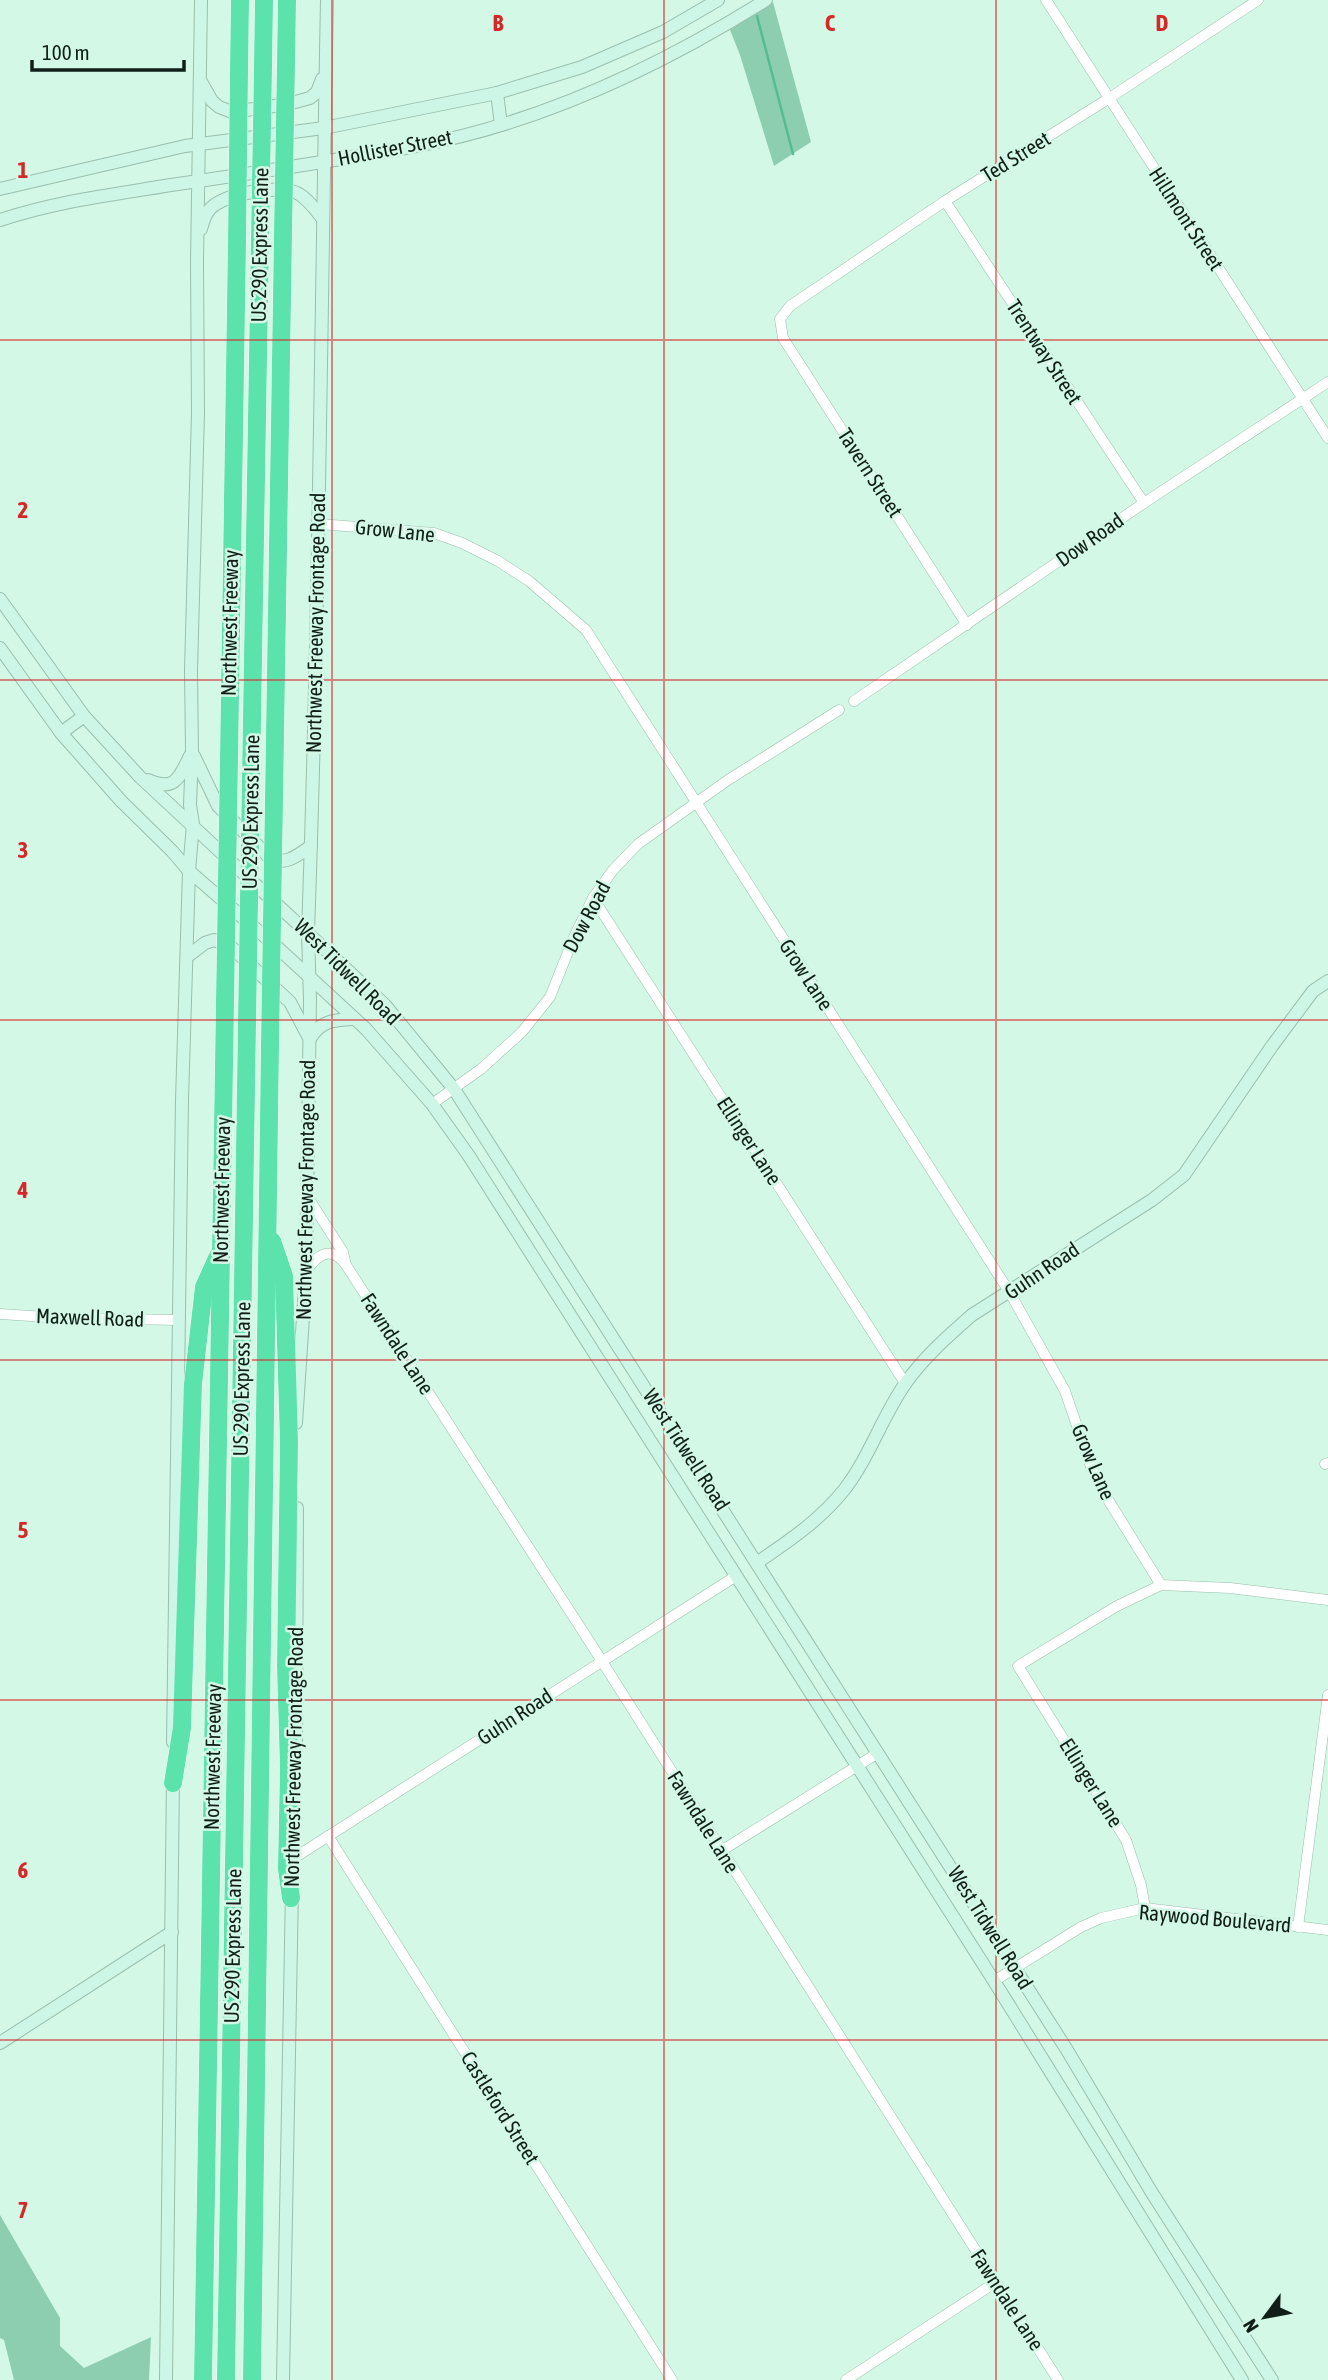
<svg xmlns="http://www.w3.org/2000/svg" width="1328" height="2380" viewBox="0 0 1328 2380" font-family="'Asap Condensed',sans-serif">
<rect width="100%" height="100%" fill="#d3f9e6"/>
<g fill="#8eceb0">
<path d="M773 2 811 142 774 166 740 55 730 30Z"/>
<path d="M0 2215 60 2318V2346L84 2368 151 2337 149 2380H14L4 2340 0 2338Z"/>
</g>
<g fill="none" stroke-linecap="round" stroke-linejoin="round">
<path stroke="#55bb91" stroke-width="2.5" d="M757 16 793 154"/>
<defs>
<g id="street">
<path d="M1046 0 1328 438"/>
<path d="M945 201 1144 503"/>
<path d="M319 524 434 533 462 543 498 561 529 581 586 630 1010 1293 1065 1391 1091 1467 1107 1498 1161 1585"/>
<path d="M967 625 783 338 780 319 790 306 945 201 1108 99 1258 0"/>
<path d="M854 701 1144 503 1328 382"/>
<path d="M593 898 905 1383"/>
<path d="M432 1104 481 1069 522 1032 550 997 574 937 593 898 613 870 638 844 728 780 839 710"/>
<path d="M307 1196 343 1252 345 1261"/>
<path d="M306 1271C318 1254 331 1245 346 1265L591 1644 1058 2380"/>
<path d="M0 1314 62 1318 180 1320"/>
<path d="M1325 1464 1328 1463"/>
<path d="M328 1836 672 2380"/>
<path d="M721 1851 878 1753"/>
<path d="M294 1858 736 1576"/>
<path d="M1145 1908 1141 1885 1126 1840 1018 1666 1117 1606 1161 1585 1230 1588 1328 1600"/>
<path d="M1298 1927 1328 1695"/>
<path d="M994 1981 1081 1927 1101 1918 1145 1908 1328 1930"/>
<path d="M846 2380 996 2282"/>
</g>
<g id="secondary">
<path d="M200 80 212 101 219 107 232 112 288 104 310 98 317 92 322 79"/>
<path d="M497 93 501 125"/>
<path d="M0 189 185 146 324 128 497 93 582 67 663 32 718 0"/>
<path d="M0 220C57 201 111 195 171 185 253 173 335 161 416 146 541 123 659 67 766 0"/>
<path d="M201 229C203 222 205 214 210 209 225 193 280 184 299 194 309 200 315 209 322 218"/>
<path d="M0 599 84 716 140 777 385 1005 454 1089 1067 2050 1152 2193 1272 2380"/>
<path d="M0 648 61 733 121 801 172 851 189 871 278 948 366 1029 432 1104 469 1156 994 1981 1242 2380"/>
<path d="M61 733 84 716"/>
<path d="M194 756 218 806 270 858C286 866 298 855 311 846"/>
<path d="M148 780C175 792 179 778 190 756"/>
<path d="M188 956 205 943 214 940 229 945 290 1002 308 1036"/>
<path d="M310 1039C320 1020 335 1020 355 1019"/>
<path d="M296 1423 306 1272 310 1000 308 932C319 622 321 311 327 0"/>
<path d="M758 1562C789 1541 820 1520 844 1490 869 1458 882 1417 905 1384 923 1358 949 1335 972 1315L1152 1200 1184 1175 1272 1046 1313 991 1328 981"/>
<path d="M173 1742 182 1100 189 871 193 824 190 805 192 753 191 670 198 413 197 262 201 0"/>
<path d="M296 1745 297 1508"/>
<path d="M0 2043 172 1932"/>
<path d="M166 2380 173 1778"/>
<path d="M283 2380 292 1889"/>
</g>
<g id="highway">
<path d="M286 64 287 0"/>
<path d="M263 67 264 0"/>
<path d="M239 71 240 0"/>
<path d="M229 758 237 241"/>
<path d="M251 779 260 238"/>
<path d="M274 799 283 234"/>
<path d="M272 1241 284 1276 289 1442 286 1667 289 1768 287 1869 291 1898"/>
<path d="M173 1783 182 1728 193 1384 204 1287 218 1256"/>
<path d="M203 2380 225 1003"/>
<path d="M226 2380 247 1023"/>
<path d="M252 2380 270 1044"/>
</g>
</defs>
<use href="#street" stroke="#99beac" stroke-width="11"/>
<use href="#secondary" stroke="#99beac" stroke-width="14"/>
<use href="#highway" stroke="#fff" stroke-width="19"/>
<use href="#street" stroke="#fff" stroke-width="10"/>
<use href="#secondary" stroke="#cef6e6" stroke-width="12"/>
<use href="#highway" stroke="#5ce2ac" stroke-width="18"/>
<defs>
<g id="highway-bridge">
<path d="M283 234 286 64"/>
<path d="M260 238 263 67"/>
<path d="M237 241 239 71"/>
<path d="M225 1003 229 758"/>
<path d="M247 1023 251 779"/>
<path d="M270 1044 274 799"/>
</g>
</defs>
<use href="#highway-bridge" stroke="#fff" stroke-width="19" stroke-linecap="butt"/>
<use href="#highway-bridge" stroke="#5ce2ac" stroke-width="18"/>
</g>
<path fill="none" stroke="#d62828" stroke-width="2" stroke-opacity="0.55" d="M332 0V2380M664 0V2380M996 0V2380M0 340H1328M0 680H1328M0 1020H1328M0 1360H1328M0 1700H1328M0 2040H1328"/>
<g text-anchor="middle" stroke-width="5" stroke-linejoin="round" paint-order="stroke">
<g font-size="21" fill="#111f18" stroke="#d3f9e6">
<text transform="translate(395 148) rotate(-11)" y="7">Hollister Street</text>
<text transform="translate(1016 157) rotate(-32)" y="7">Ted Street</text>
<text transform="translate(1186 219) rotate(57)" y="7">Hillmont Street</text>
<text transform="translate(260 245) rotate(-89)" y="7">US 290 Express Lane</text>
<text transform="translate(1044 352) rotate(57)" y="7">Trentway Street</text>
<text transform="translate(870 473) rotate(57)" y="7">Tavern Street</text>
<text transform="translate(395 531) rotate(6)" y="7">Grow Lane</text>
<text transform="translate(1090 540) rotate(-35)" y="7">Dow Road</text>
<text transform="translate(230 623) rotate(-89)" y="7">Northwest Freeway</text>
<text transform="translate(316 623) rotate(-89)" y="7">Northwest Freeway Frontage Road</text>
<text transform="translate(251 812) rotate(-89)" y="7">US 290 Express Lane</text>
<text transform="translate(587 917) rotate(-62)" y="7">Dow Road</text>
<text transform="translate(347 972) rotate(45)" y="7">West Tidwell Road</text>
<text transform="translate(806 975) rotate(57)" y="7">Grow Lane</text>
<text transform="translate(749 1141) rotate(57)" y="7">Ellinger Lane</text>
<text transform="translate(222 1190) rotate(-89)" y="7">Northwest Freeway</text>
<text transform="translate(306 1190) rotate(-89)" y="7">Northwest Freeway Frontage Road</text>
<text transform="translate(1042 1271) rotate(-34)" y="7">Guhn Road</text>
<text transform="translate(90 1318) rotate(2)" y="7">Maxwell Road</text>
<text transform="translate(397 1344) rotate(57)" y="7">Fawndale Lane</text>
<text transform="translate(242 1379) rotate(-89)" y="7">US 290 Express Lane</text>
<text transform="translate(686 1450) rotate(57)" y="7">West Tidwell Road</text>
<text transform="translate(1093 1462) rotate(67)" y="7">Grow Lane</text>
<text transform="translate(515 1717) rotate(-33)" y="7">Guhn Road</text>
<text transform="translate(213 1757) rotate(-89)" y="7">Northwest Freeway</text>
<text transform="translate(294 1757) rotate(-89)" y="7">Northwest Freeway Frontage Road</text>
<text transform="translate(1091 1783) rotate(58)" y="7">Ellinger Lane</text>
<text transform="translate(703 1822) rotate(58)" y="7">Fawndale Lane</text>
<text transform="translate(1215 1919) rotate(5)" y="7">Raywood Boulevard</text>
<text transform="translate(990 1928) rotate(58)" y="7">West Tidwell Road</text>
<text transform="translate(233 1946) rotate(-89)" y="7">US 290 Express Lane</text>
<text transform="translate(500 2108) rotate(58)" y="7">Castleford Street</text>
<text transform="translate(1007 2300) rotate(57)" y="7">Fawndale Lane</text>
</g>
</g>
<g font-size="23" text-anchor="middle" font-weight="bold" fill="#d62828" stroke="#d3f9e6" stroke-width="5" stroke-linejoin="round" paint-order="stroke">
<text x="498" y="31">B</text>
<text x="830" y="31">C</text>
<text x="1162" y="31">D</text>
<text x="23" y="178">1</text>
<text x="23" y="518">2</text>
<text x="23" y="858">3</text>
<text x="23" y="1198">4</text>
<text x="23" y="1538">5</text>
<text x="23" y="1878">6</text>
<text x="23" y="2218">7</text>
</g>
<g transform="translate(1265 2317) rotate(238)" stroke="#d3f9e6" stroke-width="5" paint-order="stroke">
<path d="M0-5L12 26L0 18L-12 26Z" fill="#111f18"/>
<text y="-10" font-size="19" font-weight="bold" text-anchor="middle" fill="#111f18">N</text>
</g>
<path d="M32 60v10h152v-10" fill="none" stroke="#111f18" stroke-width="3.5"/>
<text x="42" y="60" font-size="21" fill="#111f18" stroke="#d3f9e6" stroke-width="5" paint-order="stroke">100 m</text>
</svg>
